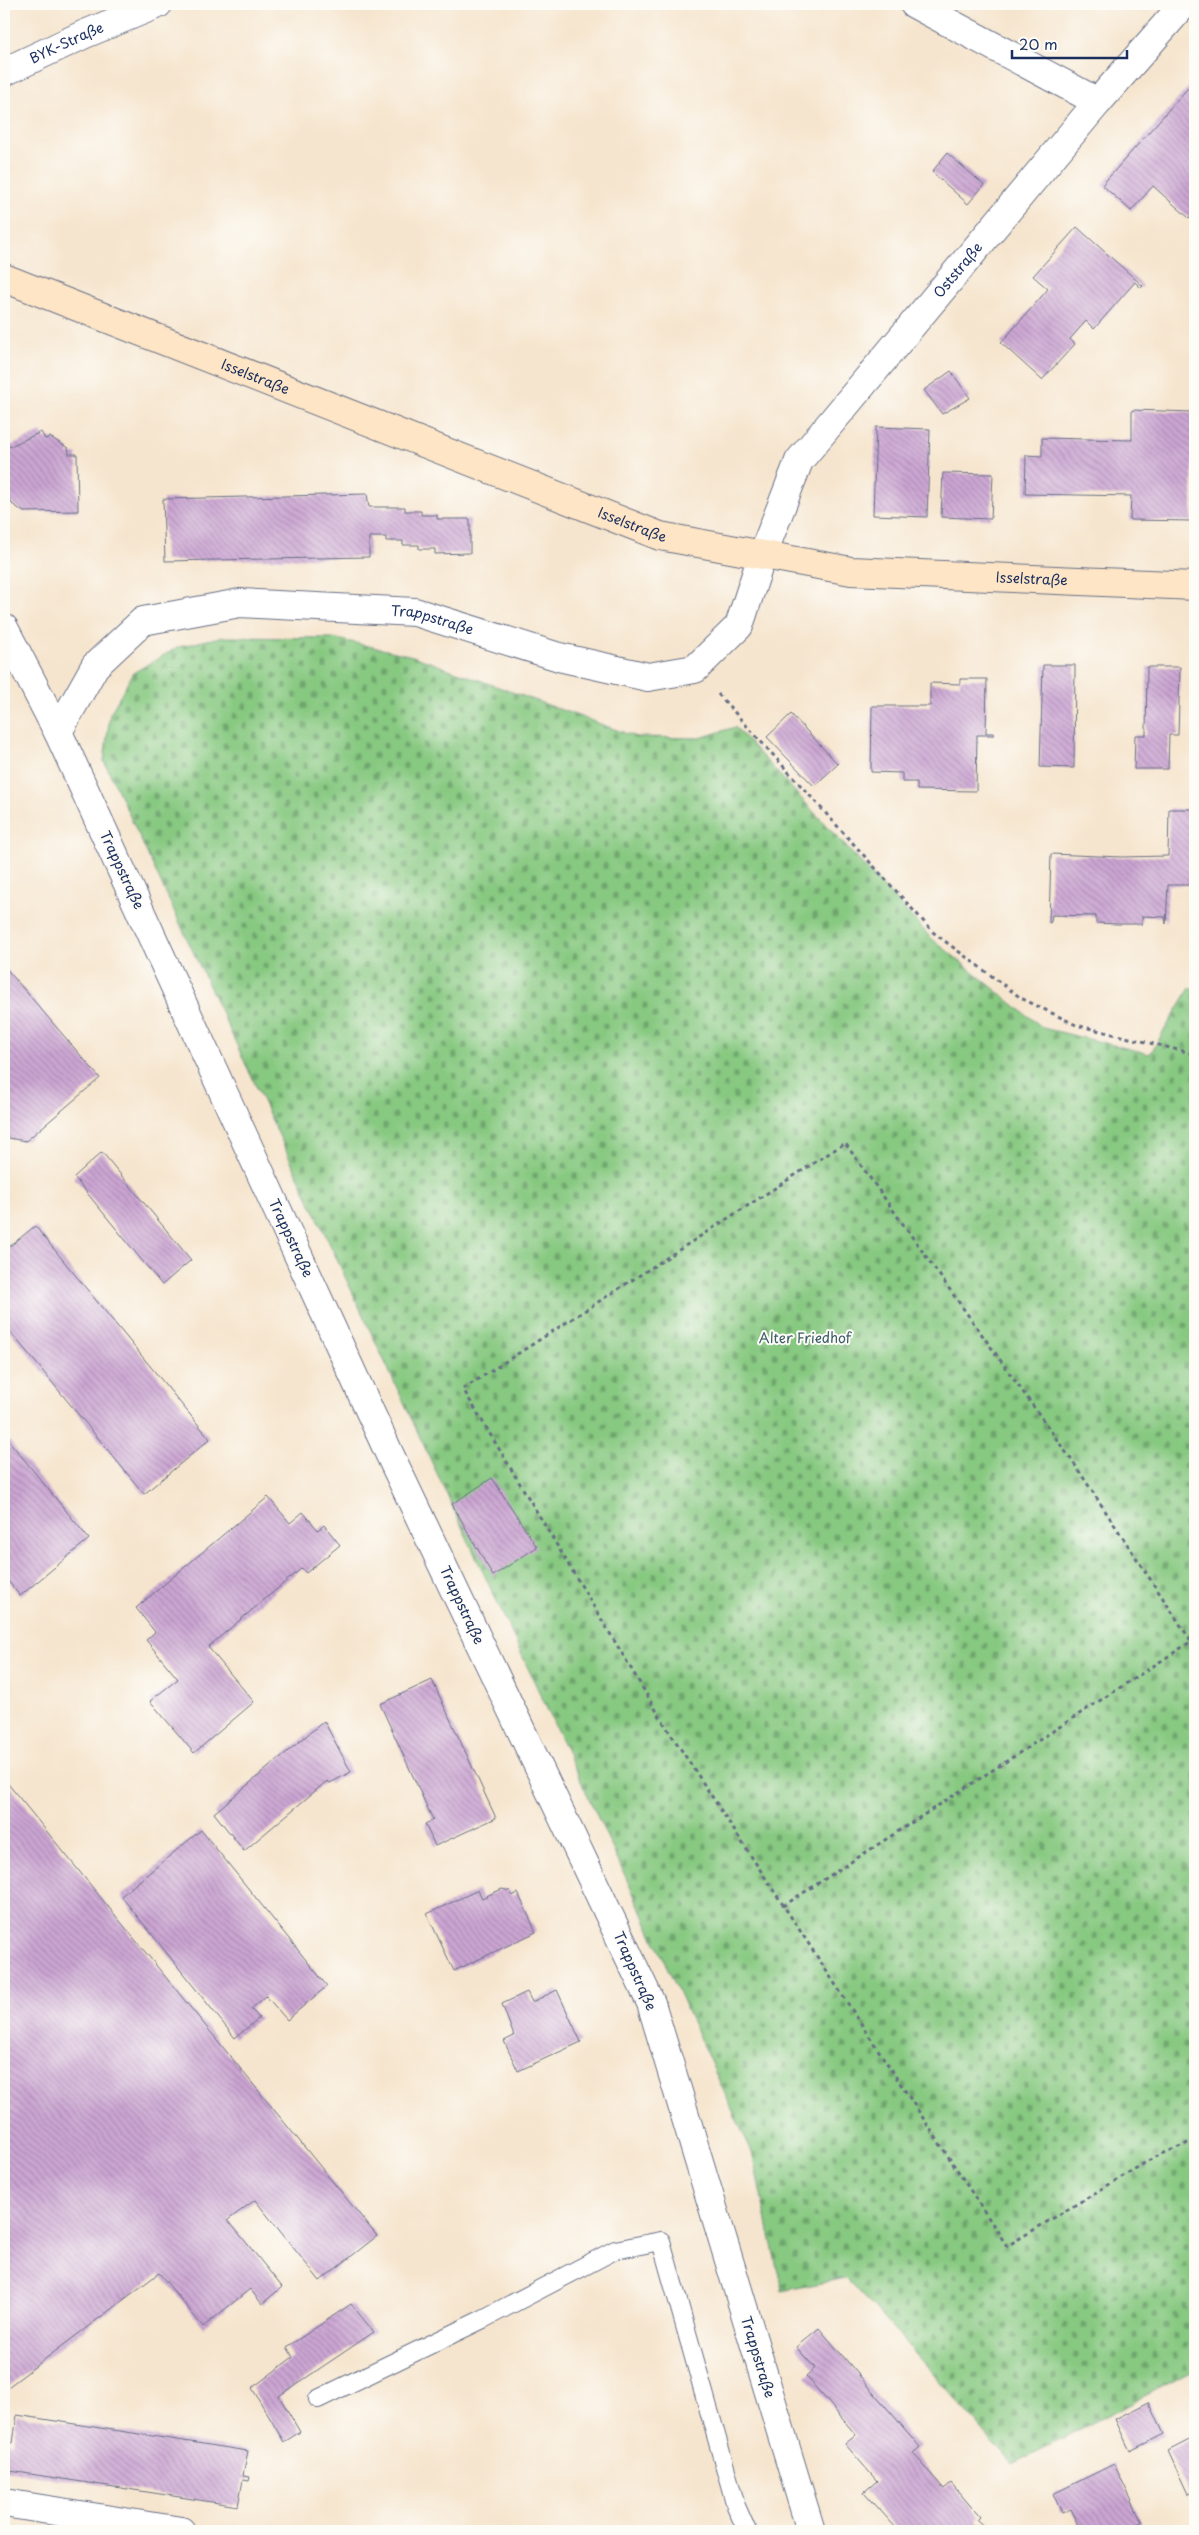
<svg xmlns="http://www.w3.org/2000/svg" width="1199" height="2535" viewBox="0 0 1199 2535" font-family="'Playpen Sans',sans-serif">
<defs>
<pattern id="cemetery-stones" width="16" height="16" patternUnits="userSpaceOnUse" patternTransform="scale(1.25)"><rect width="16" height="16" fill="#87c981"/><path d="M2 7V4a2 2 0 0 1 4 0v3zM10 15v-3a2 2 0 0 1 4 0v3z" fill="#6ea46d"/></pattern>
<pattern id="building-back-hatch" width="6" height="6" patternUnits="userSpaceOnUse" patternTransform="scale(1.25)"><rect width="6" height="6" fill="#cca6d3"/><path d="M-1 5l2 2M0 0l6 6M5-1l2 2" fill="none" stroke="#a588ae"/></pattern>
</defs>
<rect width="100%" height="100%" fill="#fdfcf7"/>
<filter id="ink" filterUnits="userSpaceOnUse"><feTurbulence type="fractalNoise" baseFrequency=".02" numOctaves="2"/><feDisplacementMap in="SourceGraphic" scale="10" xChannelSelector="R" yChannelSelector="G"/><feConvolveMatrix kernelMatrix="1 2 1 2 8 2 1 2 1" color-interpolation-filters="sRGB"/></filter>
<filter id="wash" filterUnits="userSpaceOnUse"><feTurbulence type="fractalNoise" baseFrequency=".0096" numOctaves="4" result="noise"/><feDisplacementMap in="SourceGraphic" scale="20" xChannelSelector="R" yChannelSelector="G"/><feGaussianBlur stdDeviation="1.12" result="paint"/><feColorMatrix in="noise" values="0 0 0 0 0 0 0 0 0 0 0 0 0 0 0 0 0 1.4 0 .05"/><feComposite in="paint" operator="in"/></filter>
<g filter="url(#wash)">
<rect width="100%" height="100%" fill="#f6e5ce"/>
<path fill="url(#cemetery-stones)" stroke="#517c70" d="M220 637 333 638 413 656 636 737 700 738 735 727 931 938 1043 1028 1150 1054 1190 988H1195V2370L1012 2464 875 2308 845 2278 782 2291 752 2153 642 1912 104 761 110 714 133 673 178 647Z"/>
<g id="blocks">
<g fill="url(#building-back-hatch)">
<path d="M1195 80V211L1189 218 1153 186 1131 211 1102 185Z"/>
<path d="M947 153 984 185 968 204 932 172Z"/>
<path d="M1077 227 1143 286 1141 288 1135 282 1094 329 1086 321 1070 339 1075 344 1042 380 1001 343 1048 289 1033 276Z"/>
<path d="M951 371 970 398 942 414 924 390Z"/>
<path d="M1132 410 1193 412 1192 521 1130 520 1131 496 1025 494 1026 455 1042 456V438L1132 440Z"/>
<path d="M876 427 930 429 927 517 873 515Z"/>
<path d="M41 432 45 439 50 437 68 448 69 454H77L78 511 24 512 12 504 4 486V449Z"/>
<path d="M943 473 993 474 991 519 941 517Z"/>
<path d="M367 494 369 507H405V511H421V515H437V519H470V553L435 554V549H419V545H403V541H386V537H369V557L165 561 163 499Z"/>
<path d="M1043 665H1075L1074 768 1040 767Z"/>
<path d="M1147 667H1180L1178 735H1169L1168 769H1134L1135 735H1146Z"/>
<path d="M960 679H987L986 733H994V735H977L976 791 917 790V782H902V773L871 772 872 706H930V683L960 684Z"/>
<path d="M791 714 838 764 814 786 767 737Z"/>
<path d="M1169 809H1195V885H1168L1166 924 1165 917 1142 916V924H1118L1096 923V916L1052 915 1051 922 1049 923 1051 854 1121 857 1168 856Z"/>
<path d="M4 966 100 1078 26 1141 8 1138 4 1142Z"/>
<path d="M102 1152 191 1260 162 1285 74 1177Z"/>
<path d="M35 1226 210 1439 144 1494 4 1324V1251Z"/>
<path d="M4 1435 89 1539 20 1596 4 1576Z"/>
<path d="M492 1478 537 1547 493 1576 452 1504Z"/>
<path d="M268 1497 290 1523 303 1512 318 1530 324 1525 340 1545 306 1573 302 1568 208 1647 254 1702 194 1753 150 1701 178 1679 146 1640 155 1632 136 1608Z"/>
<path d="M432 1680 496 1818 435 1846 425 1824 433 1820 380 1704Z"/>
<path d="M324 1721 351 1772 330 1783 327 1781 244 1851 214 1813Z"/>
<path d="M4 1779 377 2236 320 2281 255 2200 228 2220 282 2287 262 2304 250 2289 203 2327 159 2273 4 2390Z"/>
<path d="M201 1830 327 1986 287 2020 266 1996 251 2009 259 2018 235 2038 121 1896Z"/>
<path d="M502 1889 510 1891 512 1896 518 1893 536 1932 454 1971 427 1914 478 1890 482 1898Z"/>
<path d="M557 1990 581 2042 518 2071 504 2041 514 2036 502 2004 527 1992 532 2002Z"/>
<path d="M351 2304 374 2332 279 2396 300 2432 284 2442 252 2388 293 2357 287 2347Z"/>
<path d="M819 2328 920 2447 913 2453 944 2489 951 2483 980 2517 977 2520 989 2531H895L897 2529 864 2492 877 2481 845 2444 856 2435 806 2376 815 2368 796 2347Z"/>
<path d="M1149 2402 1164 2434 1130 2451 1115 2419Z"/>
<path d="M17 2415 248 2451 243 2476 250 2477 249 2481 243 2480 238 2506 4 2470V2442L13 2443Z"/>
<path d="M1195 2437V2491L1188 2494 1168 2451Z"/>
<path d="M1114 2464 1142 2522 1123 2531H1082L1071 2509 1062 2513 1053 2494Z"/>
</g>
</g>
</g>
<g filter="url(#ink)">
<use href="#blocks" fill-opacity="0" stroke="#686f85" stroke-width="1"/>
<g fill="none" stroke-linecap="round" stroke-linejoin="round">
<defs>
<path id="service" d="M318 2399 483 2319 615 2250 661 2241 736 2506 747 2531"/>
<g id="minor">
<path d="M914 4 1098 102"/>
<path id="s1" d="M4 72 85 34 158 4"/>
<path d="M4 628 58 732"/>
<path d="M4 2503 181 2531"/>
<path id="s2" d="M811 2531 651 2003 389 1453 58 732 95 666 143 621 240 603 415 612 559 657 648 677 695 669 739 626 762 556 799 461 1098 102 1184 4"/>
</g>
<g id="secondary">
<path id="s3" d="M4 278 660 536 851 571 1195 586"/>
</g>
</defs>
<use href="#service" stroke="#686f85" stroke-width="20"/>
<use href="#minor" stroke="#686f85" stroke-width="30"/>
<use href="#secondary" stroke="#686f85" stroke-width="30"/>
<g stroke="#686f85" stroke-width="3" stroke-dasharray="4 4" stroke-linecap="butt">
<path d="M718 694 934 933 1021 998 1076 1025 1195 1054"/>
<path d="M1195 1647 1073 1462 845 1143 463 1389 665 1725 1007 2246 1153 2158 1195 2140"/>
<path d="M783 1906 1195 1639"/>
</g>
<use href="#service" stroke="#fff" stroke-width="18"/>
<use href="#minor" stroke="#fff" stroke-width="28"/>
<use href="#secondary" stroke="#fde5c5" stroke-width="28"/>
</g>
</g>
<g text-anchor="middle" stroke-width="4" stroke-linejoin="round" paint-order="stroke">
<g font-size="14" fill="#1b2f5e" stroke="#fdfcf7">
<text dy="5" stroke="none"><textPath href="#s1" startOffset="69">BYK-Straße</textPath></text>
<text dy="5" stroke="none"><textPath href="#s2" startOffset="3145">Oststraße</textPath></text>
<text dy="5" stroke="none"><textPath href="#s3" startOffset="270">Isselstraße</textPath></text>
<text dy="5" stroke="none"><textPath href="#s3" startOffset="675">Isselstraße</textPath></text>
<text dy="5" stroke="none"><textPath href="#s3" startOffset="1080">Isselstraße</textPath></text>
<text dy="5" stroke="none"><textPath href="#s2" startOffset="2388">Trappstraße</textPath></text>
<text transform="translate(122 870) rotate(65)" y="5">Trappstraße</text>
<text transform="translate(291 1238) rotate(65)" y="5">Trappstraße</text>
<text transform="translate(462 1605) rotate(65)" y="5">Trappstraße</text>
<text transform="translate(635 1971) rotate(66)" y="5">Trappstraße</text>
<text transform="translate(758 2357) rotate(73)" y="5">Trappstraße</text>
</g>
<g font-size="14" fill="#3b5d68" stroke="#fdfcf7">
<text x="805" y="1343">Alter Friedhof</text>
</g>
</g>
<rect width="1199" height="2535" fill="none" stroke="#fdfcf7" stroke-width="20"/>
<path d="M1012 50v8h115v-8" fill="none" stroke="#1b2f5e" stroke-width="2.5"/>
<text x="1019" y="50" font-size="15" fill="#1b2f5e" stroke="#fdfcf7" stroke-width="4" paint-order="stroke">20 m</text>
</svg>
